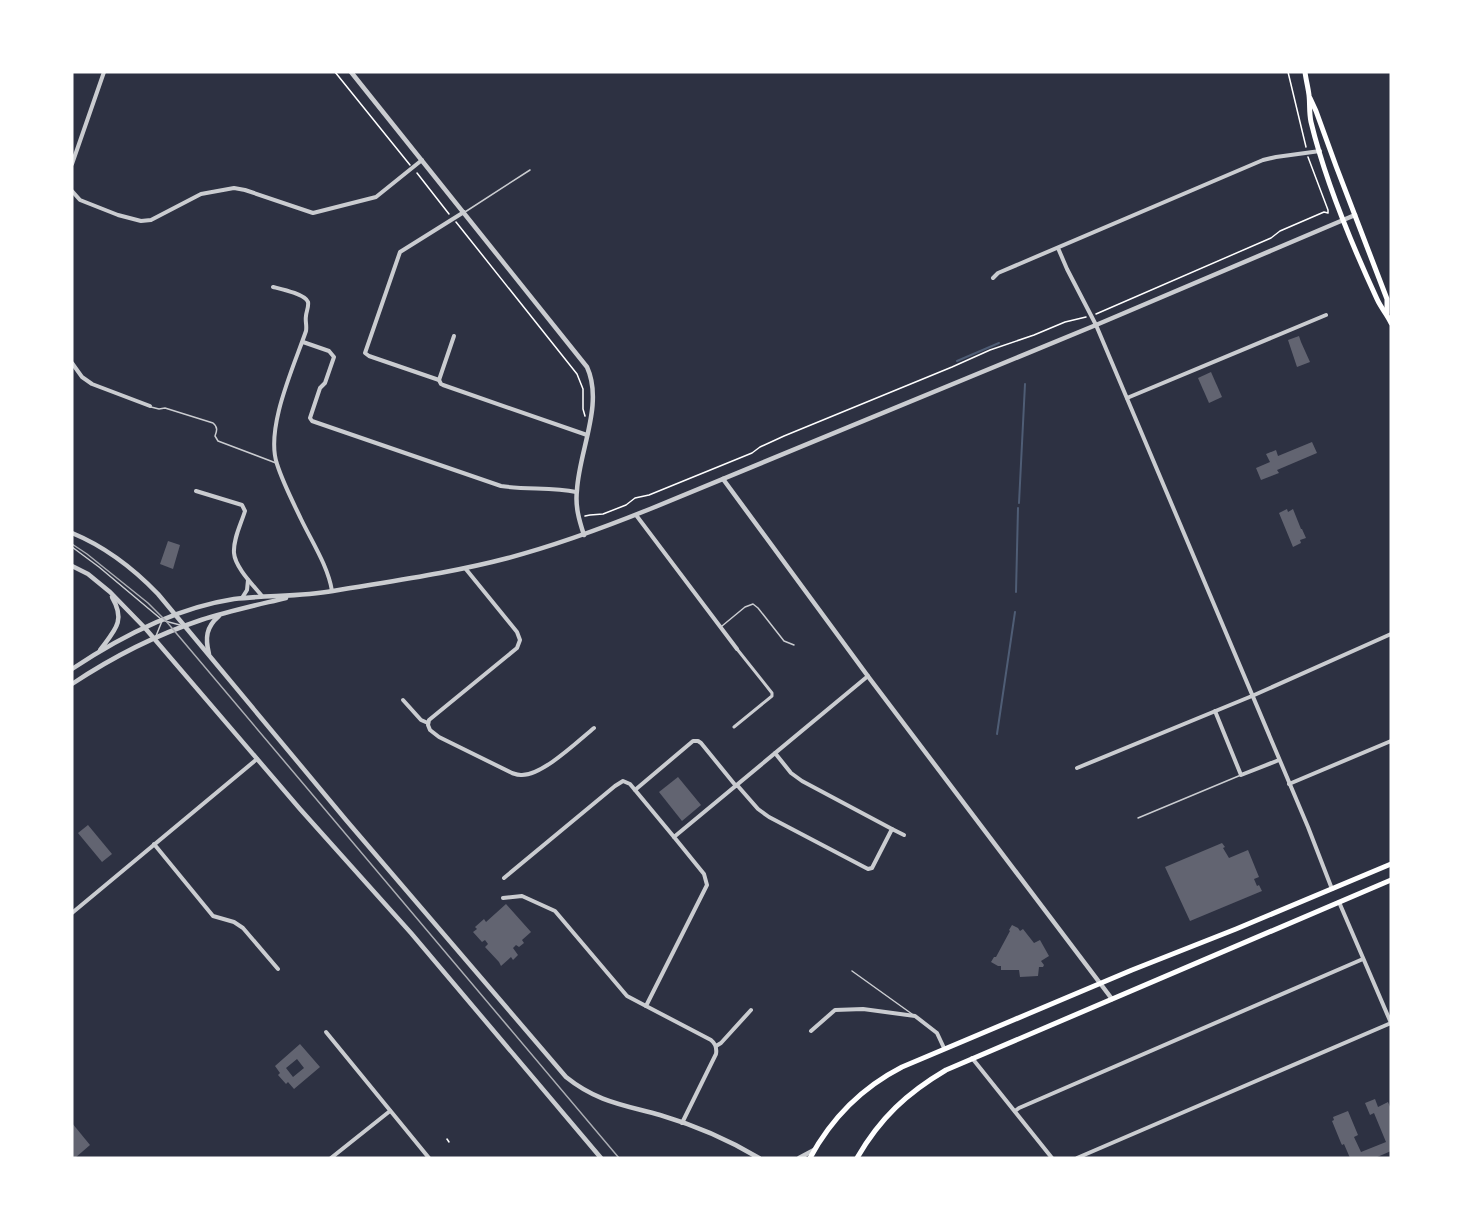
<svg xmlns="http://www.w3.org/2000/svg" width="1463" height="1230" viewBox="0 0 1463 1230" font-family="'Archivo Narrow',sans-serif">
<rect width="100%" height="100%" fill="#2d3142"/>
<g fill="none" stroke-linecap="round" stroke-linejoin="round">
<g stroke="#4f5d75" stroke-width="2">
<path d="M957 361 999 343"/>
<path d="M1019 503 1025 384"/>
<path d="M1016 592 1018 508"/>
<path d="M997 734 1015 612"/>
</g>
</g>
<g fill="#626471" fill-rule="evenodd">
<path d="M1299 336 1301 342 1310 362 1297 367 1288 340Z"/>
<path d="M1211 372 1222 397 1209 403 1198 378Z"/>
<path d="M1312 442 1317 453 1277 470 1279 473 1261 480 1256 468 1270 462 1266 454 1276 450 1278 456Z"/>
<path d="M1287 509 1288 512 1293 509 1301 529H1302L1306 538 1300 540 1301 543 1293 547 1279 513Z"/>
<path d="M168 541 180 545 173 569 160 564Z"/>
<path d="M678 777 701 805 682 821 659 792Z"/>
<path d="M88 825 112 854 102 862 78 833Z"/>
<path d="M1222 843 1225 847 1223 848 1229 858 1248 850 1259 877 1254 879 1257 886 1259 885 1262 891 1190 921 1165 867Z"/>
<path d="M506 904 531 932 522 940 524 943 519 947 516 945 513 948 518 955 513 960 511 957 501 966 499 962 485 947 488 944 485 940 482 942 473 932 477 929 475 927 484 919 486 922Z"/>
<path d="M1012 925 1018 928 1020 931 1023 929 1034 943 1040 940 1049 956 1041 961 1044 965 1043 967H1039L1038 976 1020 977 1019 970H1001V966H998L991 962 994 957H996L1010 931 1009 930Z"/>
<path d="M300 1044 320 1067 294 1089 288 1082 286 1084 278 1075 280 1073 275 1066ZM297 1059 304 1068 293 1077 286 1068Z"/>
<path d="M1375 1099 1378 1107 1388 1102 1391 1109V1151L1375 1158H1350L1344 1144 1342 1145 1341 1143 1332 1121 1334 1120 1333 1117 1348 1111 1358 1135 1354 1137 1361 1152 1386 1142 1374 1113 1370 1115 1365 1103Z"/>
<path d="M72 1123 90 1145 75 1158H72Z"/>
</g>
<g fill="none" stroke-linecap="round" stroke-linejoin="round">
<g stroke="#fff" stroke-width="1.5">
<path d="M335 72 410 165"/>
<path d="M1288 72 1306 147"/>
<path d="M417 173 449 214"/>
<path d="M456 222 577 374 583 389V409L585 416"/>
<path d="M1096 314 1271 238 1280 231 1324 212 1328 213V210L1308 157"/>
<path d="M585 516 590 515 603 514 626 505 635 498 649 495 752 453 760 447 784 436 952 367 990 350 1034 335 1065 322 1086 317"/>
<path d="M447 1139 449 1142"/>
</g>
<g stroke="#caccd0" stroke-width="1.5">
<path d="M465 212 530 170"/>
<path d="M151 407 159 409 165 408 213 423C218 427 217 431 215 436L218 441 276 463"/>
<path d="M72 547 99 567 161 619"/>
<path d="M165 621 180 625"/>
<path d="M722 626 745 607 753 604 758 608 784 641 794 645"/>
<path d="M156 636 162 621"/>
<path d="M1138 818 1241 775"/>
<path d="M852 971 912 1014"/>
</g>
<path stroke="#caccd0" stroke-width="3" d="M734 727 772 696V693L737 649"/>
<g stroke="#caccd0" stroke-width="4">
<path d="M72 164 104 72"/>
<path d="M72 191 80 200 118 215 141 221 151 220 201 194 234 188 245 190 313 213 376 197 422 160"/>
<path d="M464 212 400 252 365 353 369 356 439 380 441 384 443 385 587 435"/>
<path d="M1058 248 1067 269 1096 325 1308 827 1332 889"/>
<path d="M993 278 998 273 1263 160 1276 157 1320 151"/>
<path d="M273 287C281 289 305 294 308 302 309 307 306 312 306 316 305 321 307 325 306 331 294 366 265 428 277 464 283 483 293 502 301 519 312 542 328 566 332 591"/>
<path d="M303 342 329 351 334 357 325 383 320 388 310 418 312 421 501 486C526 490 552 487 576 492"/>
<path d="M72 363 82 377 92 384 150 406"/>
<path d="M439 380 454 336"/>
<path d="M1127 398 1326 315"/>
<path d="M196 491 242 505 245 511C241 524 233 539 234 553 235 567 253 585 262 596"/>
<path d="M636 515 737 649"/>
<path d="M465 568 517 632 520 640 517 648 429 720 428 725 430 730 439 737 512 773C515 774 517 775 521 775 542 776 578 741 594 728"/>
<path d="M242 598 247 590 248 580"/>
<path d="M403 700 421 720 428 723"/>
<path d="M1215 711 1241 775 1279 760"/>
<path d="M1077 768 1252 696 1391 634"/>
<path d="M1289 784 1391 741"/>
<path d="M737 785 758 809 769 817 868 869 872 868 892 829 802 781 791 773 775 753"/>
<path d="M635 790 693 741H698L701 743 736 786"/>
<path d="M892 829 904 835"/>
<path d="M154 844 213 916 234 922 243 928 278 969"/>
<path d="M504 878 615 786 623 781 630 784 674 837"/>
<path d="M503 898 522 896 555 911 627 996 646 1006"/>
<path d="M1339 902 1391 1023"/>
<path d="M72 913 257 759"/>
<path d="M811 1031 835 1010 863 1009 915 1016 937 1033 944 1048"/>
<path d="M326 1032 429 1158"/>
<path d="M716 1046 721 1043 751 1010"/>
<path d="M972 1058 1052 1158"/>
<path d="M1015 1111 1019 1108 1363 959"/>
<path d="M682 1123 716 1054C717 1048 716 1044 711 1040L646 1006 707 885 704 874 674 837 868 676"/>
<path d="M331 1158 390 1111"/>
<path d="M1077 1158 1391 1023"/>
</g>
<g stroke="#caccd0" stroke-width="4.5">
<path d="M351 72 587 367C604 404 579 451 577 490 575 506 579 520 584 535"/>
<path d="M723 479 870 679 1112 999"/>
<path d="M72 533C106 547 133 568 158 594L346 820 566 1077C597 1102 624 1105 660 1115 694 1125 729 1140 759 1158"/>
<path d="M72 566 88 574 110 592 145 628 300 809 411 933 601 1158"/>
<path d="M100 650C115 630 126 621 112 597"/>
<path d="M209 654C205 638 206 627 219 616"/>
<path d="M72 669C120 637 175 608 234 599 267 595 300 597 333 591 392 581 451 573 508 558 557 545 603 528 650 509L1096 325 1355 215"/>
<path d="M72 684C111 658 156 635 201 620 229 611 257 605 286 598"/>
<path d="M799 1158 814 1150"/>
</g>
<g stroke="#fff" stroke-width="5">
<path d="M1305 72C1306 80 1308 87 1309 95 1310 104 1309 113 1311 122 1325 180 1352 245 1377 299 1381 308 1387 314 1391 323"/>
<path d="M1310 98 1316 111 1336 166 1387 299V313"/>
<path d="M810 1158C831 1119 863 1087 902 1067L1132 970 1236 929 1391 864"/>
<path d="M857 1158C880 1118 907 1093 946 1070L1391 880"/>
</g>
<path stroke="#abadb3" stroke-width="1.5" d="M72 544 87 554 148 603 166 621 619 1158"/>
</g>
<rect width="1463" height="1230" fill="none" stroke="#ffffff" stroke-width="147"/>
</svg>
